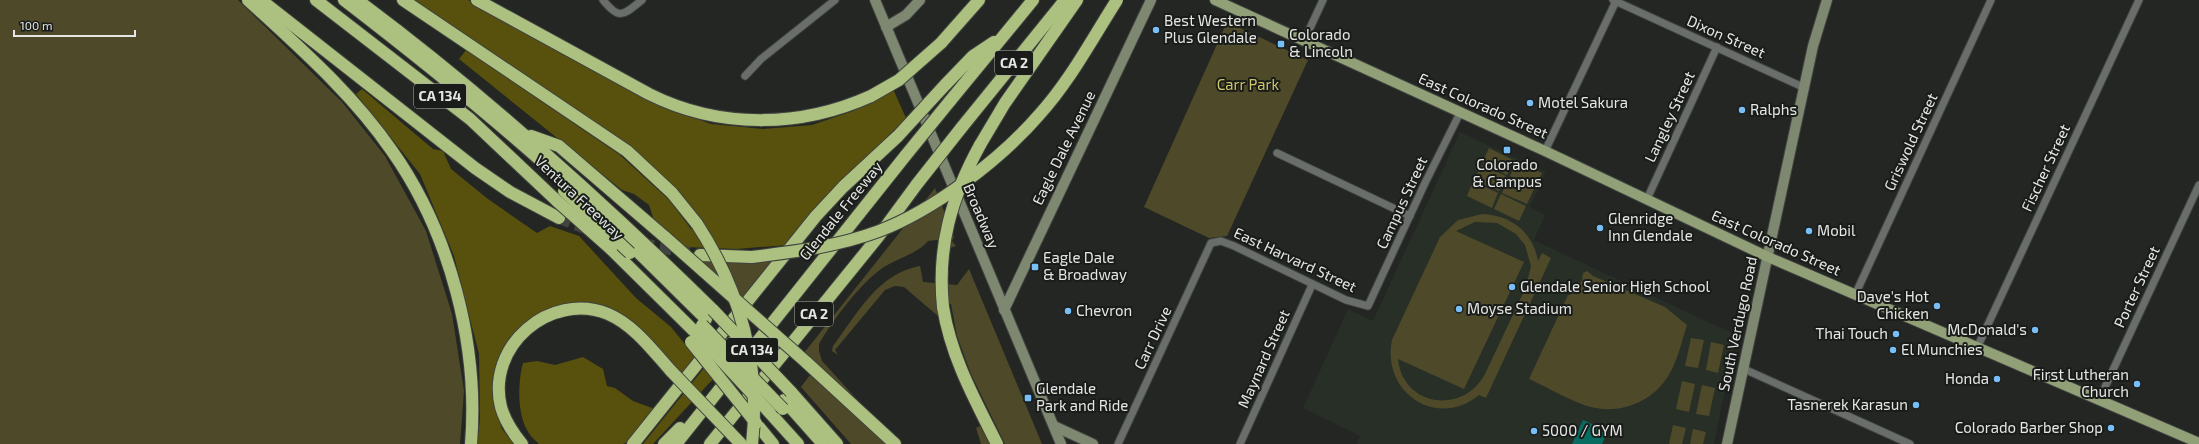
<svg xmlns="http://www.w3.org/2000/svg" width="2199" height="444" viewBox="0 0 2199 444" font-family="'Exo 2',sans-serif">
<rect width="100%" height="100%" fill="#232622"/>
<path fill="#272f27" d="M1460 132 1546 172 1530 207 1545 215 1534 240 1736 335 1714 444H1357L1360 436 1303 408 1348 309 1373 321Z"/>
<g fill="#4e4a29" fill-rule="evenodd">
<path d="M0 0H238L342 102 385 156 426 231 452 314 464 391 460 444H0Z"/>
<path d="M1227 22 1308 60 1227 236 1209 238 1144 207Z"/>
<path d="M1489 148 1513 160 1507 175 1482 163Z"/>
<path d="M1517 161 1542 173 1535 188 1510 176Z"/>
<path d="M1481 165 1506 176 1499 191 1474 180Z"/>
<path d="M1509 178 1534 189 1527 204 1502 193Z"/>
<path d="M1473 181 1498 193 1492 208 1467 196Z"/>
<path d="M935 188 954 237 952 241 956 246 950 248 937 240 928 241C917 254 898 258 884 267 862 281 832 321 819 344V351L822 361 863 406 804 353Z"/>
<path d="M1501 194 1526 206 1519 221 1494 209Z"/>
<path d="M1482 214C1511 215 1533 232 1538 261L1542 253 1551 258 1486 398 1479 395C1437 430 1381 392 1392 340L1440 237 1458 220ZM1475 222 1497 223 1516 234 1525 245 1531 266 1526 287 1485 374C1463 415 1403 407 1398 359L1464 389 1524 262 1456 231Z"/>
<path d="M696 258 777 259 743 300Z"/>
<path d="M920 266 923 282 957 285 969 269 1042 444H1005L971 374 957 336 951 304H938V316L904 287 895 286 885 290 835 350 838 355 832 351 833 346C857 314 878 273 920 266Z"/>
<path d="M1587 271 1593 276 1665 307 1687 325C1681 344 1676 367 1664 382 1649 402 1621 413 1596 408 1576 405 1548 387 1529 379L1568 295H1570L1574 287 1582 281 1583 273Z"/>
<path d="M1691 338 1704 340 1698 368 1685 366Z"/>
<path d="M1711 342 1724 345 1718 373 1706 370Z"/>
<path d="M810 375 888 444H851L801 387Z"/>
<path d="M1682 381 1695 384 1689 412 1676 409Z"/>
<path d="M1702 385 1715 388 1709 416 1696 414Z"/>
<path d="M1673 425 1686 428 1682 444H1669Z"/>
<path d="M980 426 990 444H981L976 428Z"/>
<path d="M1693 429 1706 432 1703 444H1690Z"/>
</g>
<g fill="#58500d">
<path d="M414 0H468L658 105 711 124 763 129 812 125 853 111 893 89 906 118 836 188 788 245 736 249 685 247 654 220 649 205 634 194 622 190 459 59 466 50 620 155 669 200 691 229 702 222 685 200 631 147Z"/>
<path d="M362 89 433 149 443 151 451 169 488 199 537 233 550 226 579 236 636 298 671 327 697 359 683 377 618 314 562 306 502 355 494 376 495 406 502 429 514 444H477L480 418 479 354 454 256 420 174 356 94Z"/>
<path d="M583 357 603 369 607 386 615 388 633 401 655 409 628 442 623 444H539C535 440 529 435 527 430 517 412 518 381 523 363L537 361 555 365Z"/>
<path d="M704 368 713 379 653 444H643Z"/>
</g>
<path fill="#086c61" d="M1583 420 1608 431 1602 444H1572Z"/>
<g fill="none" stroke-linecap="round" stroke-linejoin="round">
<g stroke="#40433f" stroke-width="12" stroke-dasharray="12 6" stroke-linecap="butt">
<path d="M559 218 588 229"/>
<path d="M642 244 700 255"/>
</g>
<defs>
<g id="street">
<path d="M603 0C620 21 623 15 642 0"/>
<path d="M1613 0 1805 88"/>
<path d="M1304 41 1323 0"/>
<path d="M745 76 761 59 835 0"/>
<path d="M1545 151 1616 1"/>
<path d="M1277 153 1410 216"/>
<path d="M1647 199 1717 47"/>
<path d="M1855 295 1991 0"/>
<path d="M1977 348 2139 0"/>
<path d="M1744 369 1910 444"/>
<path d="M2099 400 2199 185"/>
<path d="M1118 444 1211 243 1221 241 1234 246 1346 300 1368 306 1425 183 1460 113"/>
<path d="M1240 444 1312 285"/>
</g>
<g id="secondary">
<path d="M875 0 1061 444"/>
<path d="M886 27 906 15 920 0"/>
<path d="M1004 310 1151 0"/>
<path d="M1054 426 1093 444"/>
<path d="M1727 444 1813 46 1827 0"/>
</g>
<path id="primary" d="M1215 0 1545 151 1768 257 2199 443"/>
<g id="highway">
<path d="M248 0C299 47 353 94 392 151 450 233 479 345 471 444"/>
<path d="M261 0 475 168 510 192 559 218"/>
<path d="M316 0 470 119 557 201"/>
<path d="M344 0C426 63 507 128 583 199 625 238 665 279 706 319"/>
<path d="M403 0 627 151 672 193 697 224"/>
<path d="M477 0 649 94C719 129 800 128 871 96"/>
<path d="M360 2C485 95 601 200 713 310"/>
<path d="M941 43 979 0"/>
<path d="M945 85 973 56 994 42"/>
<path d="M950 101 1033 0"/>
<path d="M962 127 1065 0"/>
<path d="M531 136 559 146 666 238"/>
<path d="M980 145 1005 103 1077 0"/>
<path d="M611 249 696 333"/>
<path d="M700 255 752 257"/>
<path d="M943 307C951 357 975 400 997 444"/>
<path d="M806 362 895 444"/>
<path d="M791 392 837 444"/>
<path d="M784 400 823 444"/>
<path d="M770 413 798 444"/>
<path d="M759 427 773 444"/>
<path d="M522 444C513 433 505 421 501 407 486 346 550 291 608 314 634 325 653 351 671 371"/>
<path d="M633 444 816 216 843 187 898 136"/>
<path d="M664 444 680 428"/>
<path d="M676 444 906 155"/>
<path d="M710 444 878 237 917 184"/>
</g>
</defs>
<use href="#street" stroke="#404340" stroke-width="9"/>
<use href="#secondary" stroke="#404340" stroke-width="12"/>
<use href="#primary" stroke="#404340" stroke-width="12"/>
<use href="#highway" stroke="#404340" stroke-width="14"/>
<use href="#street" stroke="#6a6e6a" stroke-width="7"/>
<use href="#secondary" stroke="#7e8770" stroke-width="10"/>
<use href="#primary" stroke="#92a077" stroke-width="10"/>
<use href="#highway" stroke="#acc17f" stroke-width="12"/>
<defs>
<g id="highway-bridge">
<path d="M871 96 899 80 941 43"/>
<path d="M898 136 945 85"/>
<path d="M906 155 950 101"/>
<path d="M917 184 962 127"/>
<path d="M564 191 630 253"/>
<path d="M557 201 611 249"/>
<path d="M697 224C740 290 761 365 752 444"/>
<path d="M666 238 806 362"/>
<path d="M752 257C794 252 839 246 879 231 934 210 1000 160 1039 115 1070 81 1092 39 1117 0"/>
<path d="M943 307C937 247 951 198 980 145"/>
<path d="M713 310 791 392"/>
<path d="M702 325 783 409"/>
<path d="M696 333 770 413"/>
<path d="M691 342 756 423"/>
<path d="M671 371 741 444"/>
</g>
</defs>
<use href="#highway-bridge" stroke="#404340" stroke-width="14" stroke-linecap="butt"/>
<use href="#highway-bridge" stroke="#acc17f" stroke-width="12"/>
</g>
<g fill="#78bff8" stroke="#191c19" stroke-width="1.5">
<circle cx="1156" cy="30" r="4"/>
<rect x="1277" y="40" width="8" height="8" rx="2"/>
<circle cx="1530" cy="103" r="4"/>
<circle cx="1742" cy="110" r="4"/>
<rect x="1503" y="146" width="8" height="8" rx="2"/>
<circle cx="1600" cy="228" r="4"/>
<circle cx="1809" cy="231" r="4"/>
<rect x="1031" y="263" width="8" height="8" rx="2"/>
<circle cx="1512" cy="287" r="4"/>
<circle cx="1937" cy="306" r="4"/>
<circle cx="1459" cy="309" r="4"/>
<circle cx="1068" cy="311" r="4"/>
<circle cx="2035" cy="330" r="4"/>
<circle cx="1896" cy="334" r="4"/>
<circle cx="1893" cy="350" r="4"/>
<circle cx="1997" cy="379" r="4"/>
<circle cx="2137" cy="384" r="4"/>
<rect x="1024" y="394" width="8" height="8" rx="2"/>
<circle cx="1916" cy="405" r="4"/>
<circle cx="2111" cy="428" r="4"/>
<circle cx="1534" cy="431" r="4"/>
</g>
<g text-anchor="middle" stroke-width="4" stroke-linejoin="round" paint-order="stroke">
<g fill="#191c19" stroke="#a8aaa7" stroke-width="1">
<rect x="995" y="51" width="38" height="24" rx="3"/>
<rect x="414" y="84" width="52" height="24" rx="3"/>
<rect x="795" y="302" width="38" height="24" rx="3"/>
<rect x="726" y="338" width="52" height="24" rx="3"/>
</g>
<g font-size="14" font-weight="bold" fill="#e5e7e4">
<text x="1014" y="68">CA 2</text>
<text x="440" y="101">CA 134</text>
<text x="814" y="319">CA 2</text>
<text x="752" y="355">CA 134</text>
</g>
<g font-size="15" fill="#e5e7e4" stroke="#191c19" text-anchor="start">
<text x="1164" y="26">Best Western<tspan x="1164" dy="17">Plus Glendale</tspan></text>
<text x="1289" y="40">Colorado<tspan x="1289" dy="17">&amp; Lincoln</tspan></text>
<text x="1538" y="108">Motel Sakura</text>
<text x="1750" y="115">Ralphs</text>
<text x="1507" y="170" text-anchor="middle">Colorado<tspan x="1507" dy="17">&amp; Campus</tspan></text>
<text x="1608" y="224">Glenridge<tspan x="1608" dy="17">Inn Glendale</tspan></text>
<text x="1817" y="236">Mobil</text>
<text x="1043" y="263">Eagle Dale<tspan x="1043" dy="17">&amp; Broadway</tspan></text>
<text x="1520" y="292">Glendale Senior High School</text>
<text x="1929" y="302" text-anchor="end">Dave's Hot<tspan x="1929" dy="17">Chicken</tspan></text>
<text x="1467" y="314">Moyse Stadium</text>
<text x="1076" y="316">Chevron</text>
<text x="2027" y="335" text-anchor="end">McDonald's</text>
<text x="1888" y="339" text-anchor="end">Thai Touch</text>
<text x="1901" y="355">El Munchies</text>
<text x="2129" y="380" text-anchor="end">First Lutheran<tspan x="2129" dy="17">Church</tspan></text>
<text x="1989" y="384" text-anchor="end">Honda</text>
<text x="1036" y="394">Glendale<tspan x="1036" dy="17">Park and Ride</tspan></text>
<text x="1908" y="410" text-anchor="end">Tasnerek Karasun</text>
<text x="2103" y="433" text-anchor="end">Colorado Barber Shop</text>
<text x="1542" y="436">5000 / GYM</text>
</g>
<g font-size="15" fill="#e5e7e4" stroke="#191c19">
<text transform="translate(1726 37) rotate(24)" y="5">Dixon Street</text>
<text transform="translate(1483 106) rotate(24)" y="5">East Colorado Street</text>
<text transform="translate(1670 117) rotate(-65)" y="5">Langley Street</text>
<text transform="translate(1911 142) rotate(-65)" y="5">Griswold Street</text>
<text transform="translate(1064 148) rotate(-64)" y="5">Eagle Dale Avenue</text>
<text transform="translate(2046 168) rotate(-65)" y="5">Fischer Street</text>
<text transform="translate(579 198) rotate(43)" y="5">Ventura Freeway</text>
<text transform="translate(1402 203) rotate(-65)" y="5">Campus Street</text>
<text transform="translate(841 211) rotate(-51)" y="5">Glendale Freeway</text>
<text transform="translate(981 216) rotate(67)" y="5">Broadway</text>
<text transform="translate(1776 243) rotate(24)" y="5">East Colorado Street</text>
<text transform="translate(1295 260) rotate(25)" y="5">East Harvard Street</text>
<text transform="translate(2137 287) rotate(-65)" y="5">Porter Street</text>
<text transform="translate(1738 324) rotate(-78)" y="5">South Verdugo Road</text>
<text transform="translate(1153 338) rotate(-65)" y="5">Carr Drive</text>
<text transform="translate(1264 359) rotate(-66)" y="5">Maynard Street</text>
</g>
<g font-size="15" fill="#cfc46a" stroke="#191c19">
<text x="1248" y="90">Carr Park</text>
</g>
</g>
<path d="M14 30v6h121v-6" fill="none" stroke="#e5e7e4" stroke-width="2"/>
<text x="20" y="30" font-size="12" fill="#e5e7e4" stroke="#191c19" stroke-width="3" paint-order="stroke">100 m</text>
</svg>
